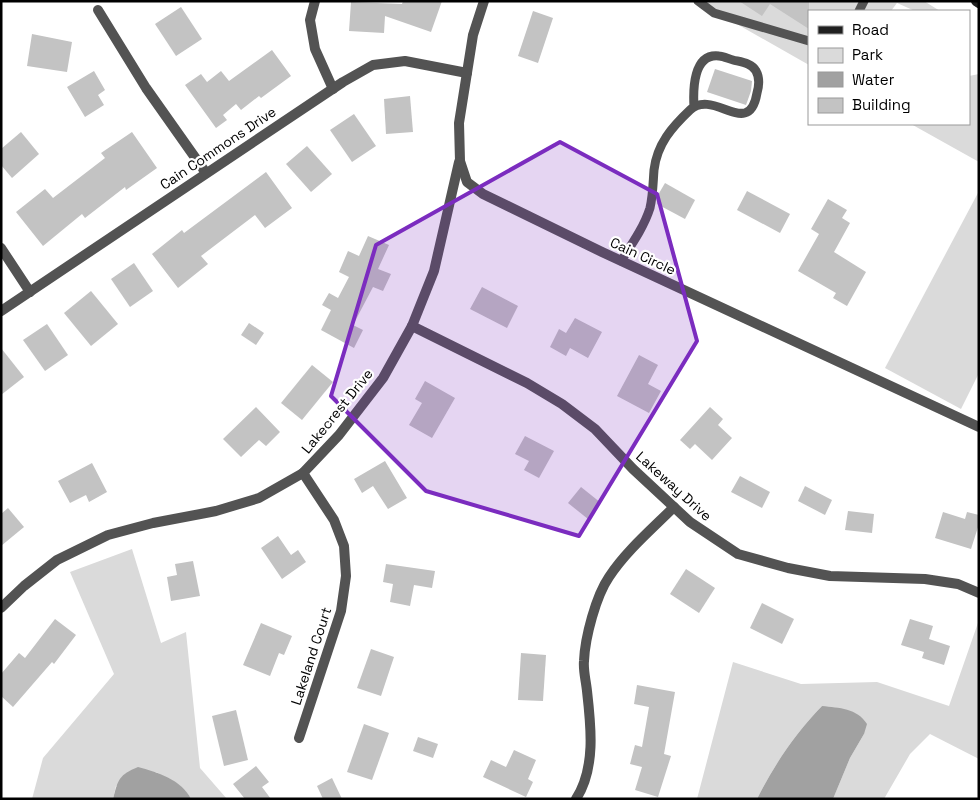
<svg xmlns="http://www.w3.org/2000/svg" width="980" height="800" viewBox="0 0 980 800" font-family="'Space Grotesk',sans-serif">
<rect width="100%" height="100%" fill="#fff"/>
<g fill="#dadada">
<path d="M687 1H924L940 11H915L897 3 891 11H809V65L700 3Z"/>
<path d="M979 74V162L911 124H969V76Z"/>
<path d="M979 191V373L961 409 885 368Z"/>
<path d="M132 549 161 643 186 632 200 768 227 799H191C184 785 169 779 156 772L116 786 113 799H32L43 758 114 674 70 572Z"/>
<path d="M979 620V759L930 734 910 754 884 799H833L850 758 864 734 822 706C795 734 774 765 757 799H697L733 662 801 684 877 682 949 706Z"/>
</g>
<g fill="#a1a1a1">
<path d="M822 706C839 708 857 708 867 724L864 734 850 758 833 799H757C774 765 795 734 822 706Z"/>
<path d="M138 767C157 772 182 780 191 799H113C118 779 119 775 138 767Z"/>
</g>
<g fill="#c3c3c3">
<path d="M403 1H442L431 32 385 16 384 33 349 31 351 2 402 4Z"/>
<path d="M739 1H809V29L770 4 762 16Z"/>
<path d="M181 7 202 39 176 56 155 24Z"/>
<path d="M533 11 553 18 538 63 518 56Z"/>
<path d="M32 34 72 42 67 72 27 66Z"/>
<path d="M272 50 291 76 261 98 259 96 241 110 236 104 223 115 227 120 216 128 185 85 201 74 207 82 221 71 229 81Z"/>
<path d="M715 69 752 81 751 91 746 105 707 92Z"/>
<path d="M94 71 105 90 98 95 104 105 85 117 67 87Z"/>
<path d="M410 96 413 132 386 134 384 99Z"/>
<path d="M354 114 376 146 352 162 330 130Z"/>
<path d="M21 132 39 154 12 178 1 165V149Z"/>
<path d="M132 132 157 168 126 190 125 187 85 218 82 214 43 246 16 212 45 189 53 198 105 158 101 153Z"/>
<path d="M307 146 332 174 311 192 286 164Z"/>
<path d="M266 172 292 208 265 228 255 215 201 256 208 264 178 288 152 254 182 230 184 233Z"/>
<path d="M665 183 695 200 685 219 657 204 658 195Z"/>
<path d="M747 191 790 214 780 233 737 210Z"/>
<path d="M828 199 847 210 842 218 850 223 834 252 866 272 847 306 833 298 836 293 798 271 819 234 811 229Z"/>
<path d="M368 236 389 245 378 269 391 274 383 291 373 287 353 325 363 330 354 348 321 330 331 310 322 305 329 293 338 298 349 277 339 272 348 251 359 256Z"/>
<path d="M134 263 153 291 130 307 111 279Z"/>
<path d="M482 287 518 306 507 328 470 309Z"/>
<path d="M91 291 118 324 91 346 64 313Z"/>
<path d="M575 318 602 332 588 358 570 348 566 356 550 347 559 329 566 333Z"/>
<path d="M249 323 264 333 256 345 241 335Z"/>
<path d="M47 324 68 355 45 371 23 340Z"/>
<path d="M1 348 24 377 1 395Z"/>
<path d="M639 355 658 365 648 384 661 391 649 413 617 396Z"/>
<path d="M312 365 333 382 302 420 281 403Z"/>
<path d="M425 381 455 398 432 438 409 425 422 403 415 399Z"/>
<path d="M256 407 280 432 266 446 259 440 241 457 223 439Z"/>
<path d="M710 407 723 419 718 425 732 438 712 460 695 444 690 449 680 440Z"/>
<path d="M525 436 554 451 539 478 524 470 529 461 515 454Z"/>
<path d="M385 461 407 498 388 509 373 486 362 493 354 479Z"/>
<path d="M92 463 107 492 89 502 86 495 70 503 58 481Z"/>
<path d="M740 476 770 492 762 508 731 492Z"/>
<path d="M805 486 832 500 825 515 798 501Z"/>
<path d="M581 487 601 503 588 519 568 503Z"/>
<path d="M8 508 24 527 1 546V514Z"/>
<path d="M848 511 874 514 872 533 845 530Z"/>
<path d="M943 512 965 519 967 512 979 515V524L971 549 935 538Z"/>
<path d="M278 536 291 555 298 550 306 562 282 579 261 548Z"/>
<path d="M193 561 200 596 171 601 167 577 177 575 175 564Z"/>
<path d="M386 564 435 571 432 588 414 585 410 606 390 602 393 584 383 582Z"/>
<path d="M686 569 715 588 699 613 670 594Z"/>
<path d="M762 603 794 619 782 644 750 628Z"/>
<path d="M55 619 76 635 54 664 52 662 13 707 1 696V674L19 653 25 658Z"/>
<path d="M910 619 933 626 929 639 950 646 944 665 922 658 924 652 901 645Z"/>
<path d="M261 623 292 636 284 655 279 653 270 676 243 665Z"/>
<path d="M371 649 394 657 381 696 357 688Z"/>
<path d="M521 653 546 655 543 701 518 700Z"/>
<path d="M637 685 675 692 664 754 671 756 658 797 635 790 642 767 630 764 635 745 642 747 649 707 634 704Z"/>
<path d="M236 710 248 760 224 766 212 716Z"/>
<path d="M364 724 389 733 372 780 347 772Z"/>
<path d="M418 737 438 744 433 758 413 751Z"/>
<path d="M514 750 536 760 528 779 533 782 526 797 483 777 491 760 506 767Z"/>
<path d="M256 766 269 782 262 787 271 799H245L233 784Z"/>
<path d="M332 778 342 799H323L317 786Z"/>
</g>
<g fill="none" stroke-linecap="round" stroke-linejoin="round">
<g stroke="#535353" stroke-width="9">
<path d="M698 1 714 13 809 41"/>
<path d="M859 11 864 1"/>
<path d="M621 261C632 244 644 227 650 208 653 195 653 183 654 170 657 144 672 127 690 110 714 88 749 140 757 93 759 86 760 78 756 71 752 63 741 62 733 60 729 59 723 56 719 56 693 53 693 90 694 107"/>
</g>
<g stroke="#535353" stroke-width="10">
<path d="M315 1 310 20 315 49 333 89"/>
<path d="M484 1 473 35 459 123 460 161 467 182 483 194 602 252 979 427"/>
<path d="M98 10 146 88 206 173"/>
<path d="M1 248 30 292"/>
<path d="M1 311 343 82 373 65 405 61 467 73"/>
<path d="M412 326 527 383 562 404 595 429 633 469 690 522 738 554 788 568 830 576 925 579 958 584 979 593"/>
<path d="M1 608 24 586 57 560 108 535 153 523 216 511 259 498 303 473 339 435 383 378 412 326 434 271 459 162"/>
<path d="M299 738 341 611 346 576 344 546 334 520 303 473"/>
<path d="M576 799C596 768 591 726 587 691 586 681 583 670 584 661 585 637 596 596 609 577 626 551 652 529 674 507"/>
</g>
<path stroke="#202020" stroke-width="10" d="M976 1 979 3"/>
</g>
<path fill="#7b2cbf" fill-opacity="0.2" stroke="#7b2cbf" stroke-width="4" stroke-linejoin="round" d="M560 142 657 194 697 341 579 536 426 491 331 396 376 245Z"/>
<g text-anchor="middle" stroke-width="4.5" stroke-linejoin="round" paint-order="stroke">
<g font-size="14" fill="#000" stroke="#fff">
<text transform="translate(218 148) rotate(-34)" y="5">Cain Commons Drive</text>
<text transform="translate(643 256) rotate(25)" y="5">Cain Circle</text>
<text transform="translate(337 411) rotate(-51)" y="5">Lakecrest Drive</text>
<text transform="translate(674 486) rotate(42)" y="5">Lakeway Drive</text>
<text transform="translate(311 656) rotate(-72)" y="5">Lakeland Court</text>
</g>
</g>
<rect width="980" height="800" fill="none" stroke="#000000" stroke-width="5"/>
<rect x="808" y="10" width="162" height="115" fill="#ffffff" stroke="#999999"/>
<rect x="818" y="26" width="25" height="8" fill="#202020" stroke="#999999"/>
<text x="852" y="35" font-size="15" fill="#000000">Road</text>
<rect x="818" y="48" width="25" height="15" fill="#dadada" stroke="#999999"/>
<text x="852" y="60" font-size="15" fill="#000000">Park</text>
<rect x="818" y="72" width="25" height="15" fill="#a1a1a1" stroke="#999999"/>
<text x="852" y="85" font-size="15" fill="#000000">Water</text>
<rect x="818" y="98" width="25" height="15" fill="#c3c3c3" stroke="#999999"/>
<text x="852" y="110" font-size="15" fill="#000000">Building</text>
</svg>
